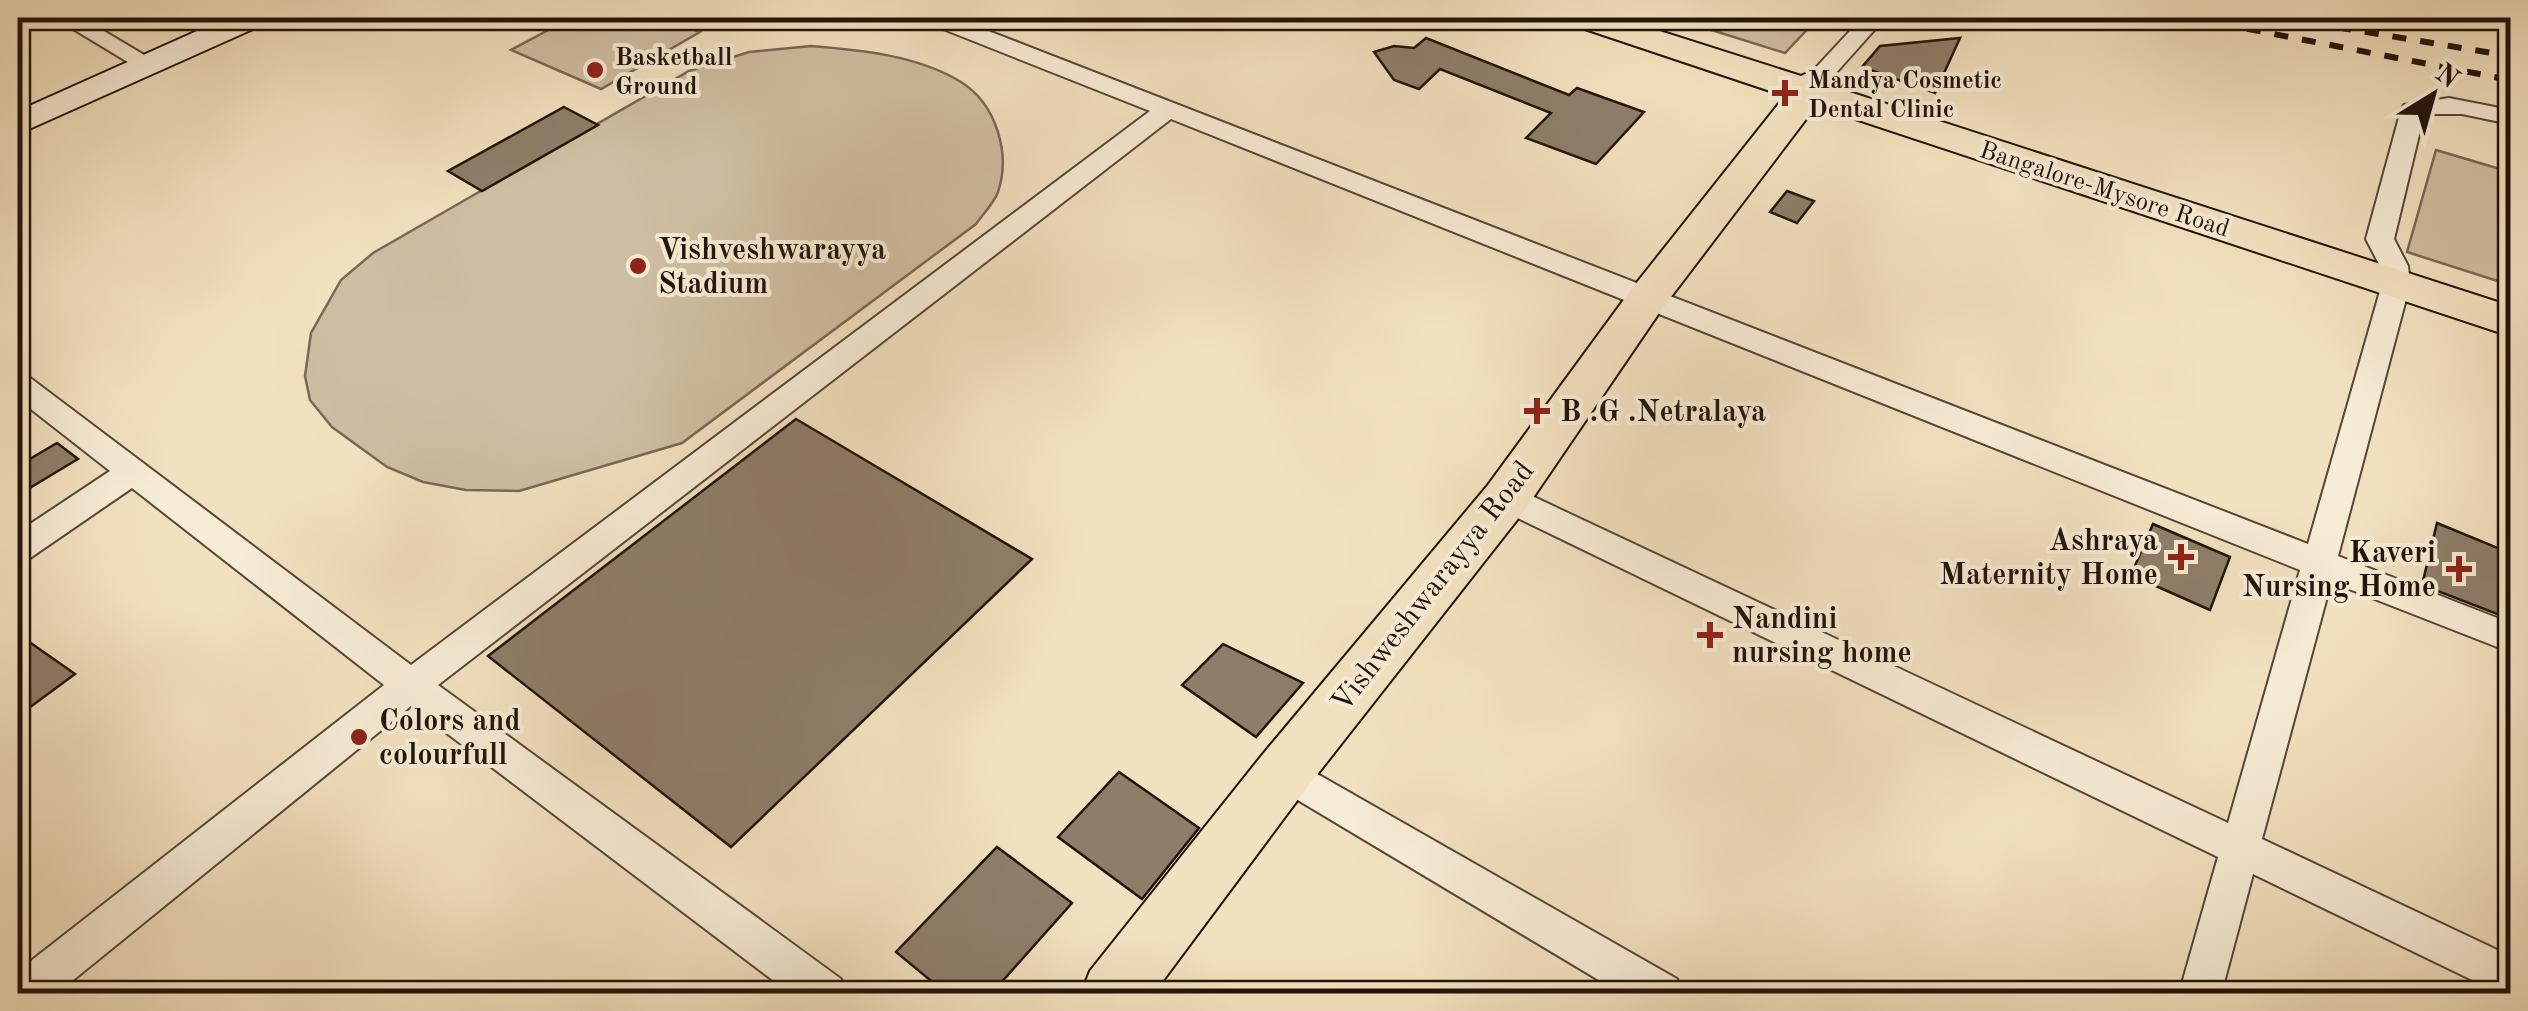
<svg xmlns="http://www.w3.org/2000/svg" width="2528" height="1011" viewBox="0 0 2528 1011" font-family="'Old Standard TT',serif">
<rect width="100%" height="100%" fill="#f2e1bf"/>
<filter id="stains"><feTurbulence type="fractalNoise" baseFrequency=".002" numOctaves="4"/><feColorMatrix values="0 0 0 0 .2 0 0 0 0 .09 0 0 0 0 .02 0 0 0 .5 -.17"/></filter>
<radialGradient id="worn" r=".72"><stop offset=".6" stop-color="#630" stop-opacity="0"/><stop offset="1" stop-color="#630" stop-opacity=".3"/></radialGradient>
<g fill="#cebea1" stroke="#786856" stroke-width="2.5">
<path d="M571 18H667L700 32 601 89 511 50Z"/>
<path d="M1673 18H1818L1785 53Z"/>
<path d="M811 46C860 50 917 55 961 82 996 104 1011 153 998 192 994 203 983 214 976 224L682 443 519 491 466 490 423 482 387 467 332 427 310 400 305 376 311 333 341 280 373 253 689 71 749 52Z"/>
<path d="M2436 150 2510 172V285L2407 252Z"/>
</g>
<g fill="#8e7e69" stroke="#21130c" stroke-width="2.5">
<path d="M1426 38 1569 95 1577 88 1644 112 1596 164 1526 138 1551 113 1440 69 1419 89 1394 80 1374 52 1394 46 1414 48Z"/>
<path d="M1960 38 1935 93 1862 67 1880 46Z"/>
<path d="M564 107 598 125 482 191 448 171Z"/>
<path d="M1787 191 1814 201 1797 223 1770 212Z"/>
<path d="M796 419 1032 559 731 847 488 656Z"/>
<path d="M57 443 78 459 18 495V466Z"/>
<path d="M2437 523 2510 553V619L2422 585Z"/>
<path d="M2153 524 2230 557 2210 610 2131 575Z"/>
<path d="M18 634 75 674 18 716Z"/>
<path d="M1223 644 1303 683 1256 737 1182 685Z"/>
<path d="M1119 772 1199 828 1142 899 1058 837Z"/>
<path d="M997 847 1072 903 991 994H947L896 952Z"/>
</g>
<g fill="none" stroke-linecap="round" stroke-linejoin="round">
<defs>
<g id="street">
<path d="M55 18H82L161 65 157 70H141Z"/>
<path d="M925 18H955L2308 544 2382 284 2380 266 2366 239 2401 110 2404 105 2449 98 2510 110V124L2462 114H2424L2394 239 2408 266 2410 284 2338 556 2510 623V652L2331 582 2262 839 2510 956V994L2495 991 2253 874 2221 994H2179L2218 857 1495 507 1490 498 1495 489 1506 486 1517 489 2228 823 2300 570 1171 119 438 685 841 979 847 994H791L411 706 56 994H18V971L384 685 132 488 30 558 18 562V532L110 471 18 399V374L29 377 411 665 1150 111 928 23Z"/>
<path d="M1862 18H1885L1826 84H1810L1806 79 1810 74Z"/>
<path d="M1284 755 1677 979 1683 994H1622L1271 784 1265 772 1271 760Z"/>
</g>
<path id="secondary" d="M226 18H267L262 25 18 134V111Z"/>
<path id="primary" d="M1568 18H1619L1801 76 1818 68 1831 71 1836 79 1831 86 2510 306V336L1816 106 1661 310 1524 511 1305 790 1153 994H1081L1090 971 1263 754 1488 485 1631 290 1785 96 1573 25Z"/>
</defs>
<use href="#street" stroke="#554639" stroke-width="4"/>
<use href="#secondary" stroke="#21130c" stroke-width="4"/>
<use href="#primary" stroke="#21130c" stroke-width="4"/>
<use href="#street" fill="#f7ecd5" fill-rule="evenodd"/>
<use href="#secondary" fill="#f7ecd5" fill-rule="evenodd"/>
<use href="#primary" fill="#f2e1bf" fill-rule="evenodd"/>
<g stroke="#21130c" stroke-width="6" stroke-dasharray="14 14" stroke-linecap="butt">
<path d="M2192 18 2510 80"/>
<path d="M2282 18 2510 56"/>
</g>
</g>
<g fill="#8f2418" stroke="#f7ecd5" stroke-width="4">
<circle cx="595" cy="70" r="10"/>
<path d="M1780 78h10v10h10v10h-10v10h-10v-10h-10v-10h10z"/>
<circle cx="638" cy="266" r="10"/>
<path d="M1532 396h10v10h10v10h-10v10h-10v-10h-10v-10h10z"/>
<path d="M2176 542h10v10h10v10h-10v10h-10v-10h-10v-10h10z"/>
<path d="M2454 554h10v10h10v10h-10v10h-10v-10h-10v-10h10z"/>
<path d="M1705 620h10v10h10v10h-10v10h-10v-10h-10v-10h10z"/>
<circle cx="359" cy="737" r="10"/>
</g>
<g text-anchor="middle" stroke-width="8" stroke-linejoin="round" paint-order="stroke">
<g font-size="25" font-weight="bold" fill="#21130c" stroke="#f7ecd5" text-anchor="start">
<text x="615" y="65">Basketball<tspan x="615" dy="29">Ground</tspan></text>
<text x="1808" y="88">Mandya Cosmetic<tspan x="1808" dy="29">Dental Clinic</tspan></text>
</g>
<g font-size="25" fill="#21130c" stroke="#f7ecd5">
<text transform="translate(2105 188) rotate(18)" y="9">Bangalore-Mysore Road</text>
</g>
<g font-size="30" font-weight="bold" fill="#21130c" stroke="#f7ecd5" text-anchor="start">
<text x="658" y="259">Vishveshwarayya<tspan x="658" dy="34">Stadium</tspan></text>
<text x="1560" y="421">B .G .Netralaya</text>
<text x="2158" y="550" text-anchor="end">Ashraya<tspan x="2158" dy="34">Maternity Home</tspan></text>
<text x="2436" y="562" text-anchor="end">Kaveri<tspan x="2436" dy="34">Nursing Home</tspan></text>
<text x="1732" y="628">Nandini<tspan x="1732" dy="34">nursing home</tspan></text>
<text x="379" y="730">Colors and<tspan x="379" dy="34">colourfull</tspan></text>
</g>
<g font-size="30" fill="#21130c" stroke="#f7ecd5">
<text transform="translate(1432 586) rotate(-52)" y="10">Vishweshwarayya Road</text>
</g>
</g>
<rect width="2528" height="1011" fill="none" stroke="#f2e1bf" stroke-width="60"/>
<rect x="20" y="20" width="2488" height="971" fill="none" stroke="#21130c" stroke-width="5"/>
<rect x="30" y="30" width="2468" height="951" fill="none" stroke="#21130c" stroke-width="2.5"/>
<g transform="translate(2433 95) rotate(37)" stroke="#f7ecd5" stroke-width="8" paint-order="stroke">
<path d="M0-8L18 38L0 25L-18 38Z" fill="#21130c"/>
<text y="-15" font-size="28" font-weight="bold" text-anchor="middle" fill="#21130c">N</text>
</g>
<rect width="100%" height="100%" filter="url(#stains)"/>
<rect width="100%" height="100%" fill="url(#worn)"/>
</svg>
